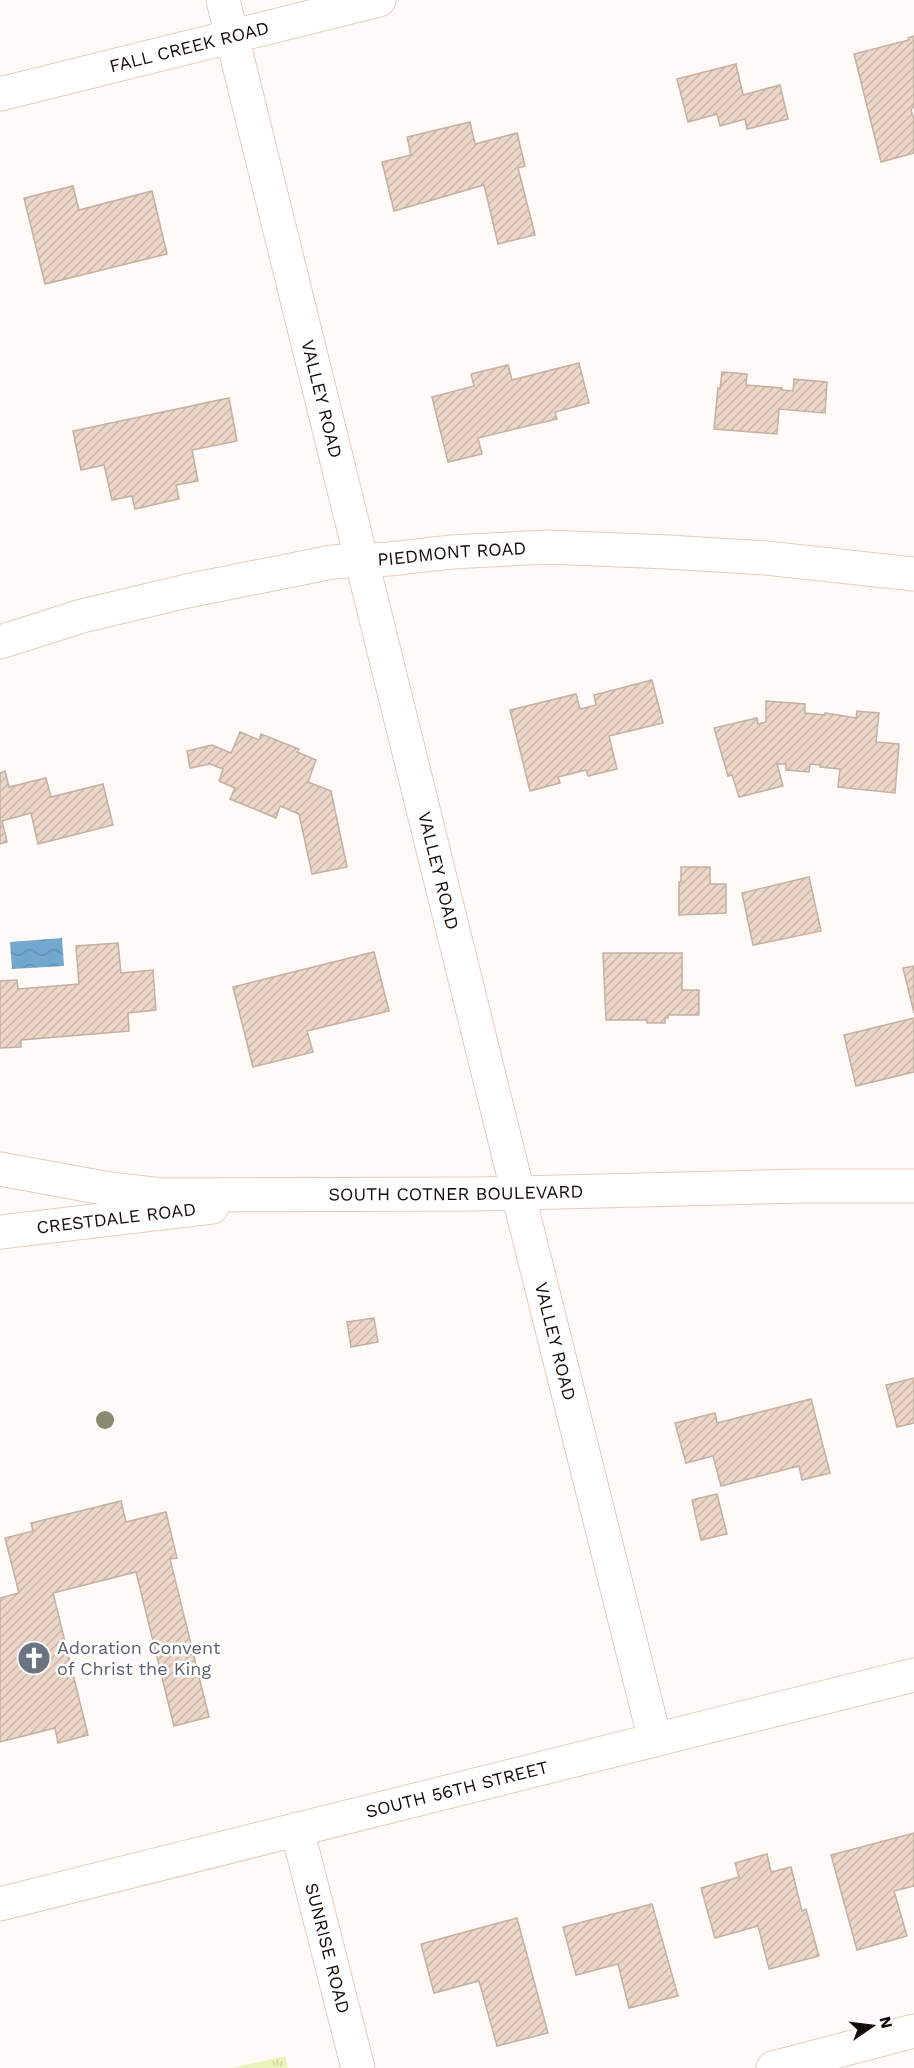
<svg xmlns="http://www.w3.org/2000/svg" width="914" height="2068" viewBox="0 0 914 2068" font-family="'Work Sans',sans-serif">
<defs>
<pattern id="park-tufts" width="24" height="20" patternUnits="userSpaceOnUse" patternTransform="scale(1.5)"><rect width="24" height="20" fill="#eaf3b9"/><path d="M3 7l-1-3M5 7V3M7 7l1-3M15 17l-1-3M17 17v-4M19 17l1-3" fill="none" stroke="#c8cf9e"/></pattern>
<pattern id="water-waves" width="16" height="10" patternUnits="userSpaceOnUse" patternTransform="scale(1.5)"><rect width="16" height="10" fill="#73a8ce"/><path d="M0 5q4-4 8 0t8 0" fill="none" stroke="#628faf"/></pattern>
<pattern id="building-hatch" width="6" height="6" patternUnits="userSpaceOnUse" patternTransform="scale(1.5)"><rect width="6" height="6" fill="#ebd6c8"/><path d="M-1 1l2-2M0 6l6-6M5 7l2-2" fill="none" stroke="#c8b6aa"/></pattern>
</defs>
<rect width="100%" height="100%" fill="#fffaf8"/>
<path fill="url(#park-tufts)" d="M285 2056 288 2068H232Z"/>
<path fill="url(#water-waves)" d="M62 938 64 966 12 969 10 942Z"/>
<g fill="url(#building-hatch)" stroke="#c4b0a2" stroke-width="1.5">
<path d="M914 36V106L911 110 914 120V153L881 162 854 54 909 40 908 38Z"/>
<path d="M736 64 743 95 780 85 788 119 747 129 745 119 720 126 717 114 688 122 677 79Z"/>
<path d="M470 122 475 144 517 133 525 166 518 168 535 235 498 244 484 185 394 211 382 162 411 155 407 137Z"/>
<path d="M73 186 79 210 152 191 167 254 45 284 24 198Z"/>
<path d="M579 363 589 403 555 412 557 419 478 438 482 454 448 462 432 397 474 386 471 374 508 365 512 380Z"/>
<path d="M722 372 747 374 746 385 782 388V390L793 391 794 379 827 382 825 413 779 409 777 434 714 429 718 388 720 389Z"/>
<path d="M229 398 237 441 192 450 198 481 176 485 179 499 135 509 132 496 112 500 104 465 81 470 73 431Z"/>
<path d="M652 680 663 723 609 736 617 769 588 776 586 770 558 777 560 783 530 791 510 710 576 694 580 709 596 705 594 695Z"/>
<path d="M766 701 805 704V713L825 715V713L856 718 857 711 879 713 876 742 899 744 895 793 838 787 840 769 820 767V765L810 764 809 772 786 770V764H777L783 786 739 797 732 775 728 776 714 728 757 718 758 724 766 722Z"/>
<path d="M240 732 259 740 261 734 299 749 297 752 316 760 308 782 331 791 347 867 312 874 299 814 280 806 276 818 230 799 235 788 219 781 223 769 210 764 190 768 187 751 212 745 231 753Z"/>
<path d="M5 771 9 787 46 778 51 797 103 784 113 825 38 844 31 813 2 821 7 842 0 844V773Z"/>
<path d="M681 867H710V884H726V913L679 915V882H681Z"/>
<path d="M809 877 821 931 753 945 742 893Z"/>
<path d="M118 943 121 973 153 970 156 1010 128 1013 129 1031 21 1040V1047L0 1048V981L17 980 18 989 79 984 76 946Z"/>
<path d="M374 952 389 1011 307 1031 313 1052 253 1067 233 987Z"/>
<path d="M603 953H682V990H699V1015H668V1018H665V1023H647V1020H606Z"/>
<path d="M914 966V1013L903 968Z"/>
<path d="M914 1018V1072L856 1086 844 1035Z"/>
<path d="M374 1318 378 1342 351 1347 347 1322Z"/>
<path d="M914 1378V1423L897 1427 886 1385Z"/>
<path d="M811 1399 830 1473 802 1480 799 1466 721 1486 713 1456 686 1463 675 1423 715 1413 717 1423Z"/>
<path d="M717 1494 727 1534 701 1540 692 1500Z"/>
<path d="M121 1501 126 1522 166 1512 177 1558 170 1559 209 1717 174 1726 136 1572 53 1593 88 1735 58 1743 55 1728 0 1742V1598L19 1593 5 1538 33 1531 31 1523Z"/>
<path d="M914 1833V1886L894 1891 907 1936 857 1950 831 1855Z"/>
<path d="M767 1854 771 1872 791 1867 802 1911 806 1909 819 1956 769 1969 758 1926 715 1938 701 1888 739 1877 735 1863Z"/>
<path d="M652 1904 678 1996 629 2008 618 1964 576 1975 563 1927Z"/>
<path d="M517 1918 548 2033 497 2046 479 1981 434 1993 421 1944Z"/>
</g>
<g fill="none" stroke-linecap="round" stroke-linejoin="round">
<defs>
<g id="minor">
<path id="s1" d="M0 94 379 0"/>
<path id="s2" d="M0 642 82 616 187 591 332 562 389 559 452 552 547 547 668 552 766 558 914 574"/>
<path id="s3" d="M518 1193 655 1740"/>
<path id="s4" d="M0 1232 212 1207"/>
<path id="s5" d="M297 1829 358 2068"/>
<path d="M773 2068 914 2031"/>
</g>
<g id="tertiary">
<path id="s6" d="M223 0 518 1193"/>
</g>
<g id="secondary">
<path id="s7" d="M0 1169 109 1189 162 1195 477 1194 803 1186H914"/>
<path id="s8" d="M0 1904 914 1675"/>
</g>
</defs>
<use href="#minor" stroke="#e2cdbf" stroke-width="35"/>
<use href="#tertiary" stroke="#e2cdbf" stroke-width="35"/>
<use href="#secondary" stroke="#e2cdbf" stroke-width="35"/>
<use href="#minor" stroke="#fff" stroke-width="33"/>
<use href="#tertiary" stroke="#fff" stroke-width="33"/>
<use href="#secondary" stroke="#fff" stroke-width="33"/>
</g>
<circle fill="#898970" cx="105" cy="1420" r="9"/>
<defs>
<symbol id="church-disc" viewBox="-11 -11 22 22"><circle r="9.5" fill="#6b7280" stroke="#fff"/><path d="M-1.2-6h2.4v3.5h3.3v2.4h-3.3V6h-2.4V-.1h-3.3v-2.4h3.3Z" fill="#fff"/></symbol>
</defs>
<g fill-rule="evenodd">
<use href="#church-disc" x="15" y="1639" width="38" height="38"/>
</g>
<g text-anchor="middle" stroke-width="5" stroke-linejoin="round" paint-order="stroke">
<g font-size="18" fill="#120c07" stroke="#fff">
<text dy="6" stroke="none"><textPath href="#s1" startOffset="195">FALL CREEK ROAD</textPath></text>
<text dy="6" stroke="none"><textPath href="#s6" startOffset="411">VALLEY ROAD</textPath></text>
<text dy="6" stroke="none"><textPath href="#s2" startOffset="462">PIEDMONT ROAD</textPath></text>
<text dy="6" stroke="none"><textPath href="#s6" startOffset="897">VALLEY ROAD</textPath></text>
<text dy="6" stroke="none"><textPath href="#s7" startOffset="458">SOUTH COTNER BOULEVARD</textPath></text>
<text dy="6" stroke="none"><textPath href="#s4" startOffset="117">CRESTDALE ROAD</textPath></text>
<text dy="6" stroke="none"><textPath href="#s3" startOffset="153">VALLEY ROAD</textPath></text>
<text dy="6" stroke="none"><textPath href="#s8" startOffset="471">SOUTH 56TH STREET</textPath></text>
<text dy="6" stroke="none"><textPath href="#s5" startOffset="123">SUNRISE ROAD</textPath></text>
</g>
<g font-size="18" fill="#5b616d" stroke="#fff" text-anchor="start">
<text x="57" y="1654">Adoration Convent<tspan x="57" dy="21">of Christ the King</tspan></text>
</g>
</g>
<g transform="translate(872 2026) rotate(76)" stroke="#ffffff" stroke-width="4.5" paint-order="stroke">
<path d="M0-4.5L10 22L0 15L-10 22Z" fill="#120c07"/>
<text y="-9" font-size="16" font-weight="bold" text-anchor="middle" fill="#120c07">N</text>
</g>
</svg>
